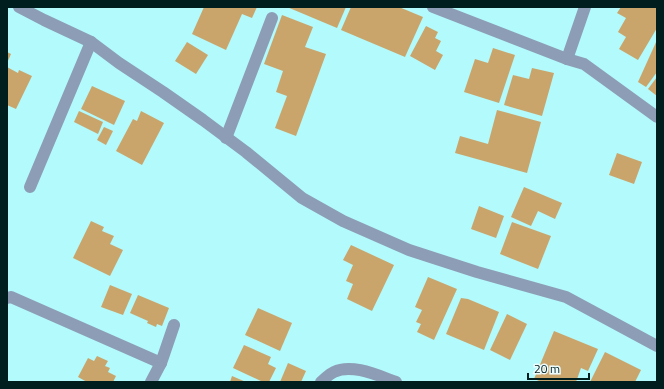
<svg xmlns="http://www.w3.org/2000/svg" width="664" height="389" viewBox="0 0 664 389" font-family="'Titillium Web',sans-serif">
<rect width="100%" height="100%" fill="#b3fafc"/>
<g fill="#caa56b">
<path d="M204 7H257L252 18 242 14 226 50 192 34Z"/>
<path d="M287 7H346L337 28Z"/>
<path d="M351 7H399L423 17 405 57 341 30Z"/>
<path d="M621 7H657V28L638 60 619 49 626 37 618 32 626 18 617 13Z"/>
<path d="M282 15 313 27 305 47 326 54 296 136 275 128 287 96 276 92 283 71 264 64Z"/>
<path d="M426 26 438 32 435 38 441 41 436 51 443 55 435 70 410 56Z"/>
<path d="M657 40V72L646 87 638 82Z"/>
<path d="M187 42 208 55 196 74 175 61Z"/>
<path d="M493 48 515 55 499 103 464 92 475 59 488 63Z"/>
<path d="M7 52 11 54 7 63Z"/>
<path d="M7 67 18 73 19 70 32 76 16 109 7 105Z"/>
<path d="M532 68 554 73 542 116 504 105 513 75 529 79Z"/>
<path d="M657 77V96L648 89Z"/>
<path d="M92 86 125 101 114 125 81 109Z"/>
<path d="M497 110 541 122 527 173 455 153 460 136 488 144Z"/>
<path d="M79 111 103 122 98 134 74 122Z"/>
<path d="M141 111 164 123 142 165 116 151 133 119 137 121Z"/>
<path d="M104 127 113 131 106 145 97 140Z"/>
<path d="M617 153 642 162 634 184 609 175Z"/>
<path d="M524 187 562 203 555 219 538 211 531 226 511 217Z"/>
<path d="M479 206 504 216 496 238 471 229Z"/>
<path d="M91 221 104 227 102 231 114 236 110 244 123 250 110 276 73 258Z"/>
<path d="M512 222 551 236 538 269 500 254Z"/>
<path d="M351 245 394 265 372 311 347 299 353 284 346 281 353 265 343 260Z"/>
<path d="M428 277 457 289 434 340 417 332 421 324 416 322 422 310 415 307Z"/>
<path d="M110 285 132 294 123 315 101 307Z"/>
<path d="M138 295 169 308 162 326 157 324 156 327 147 323 148 321 130 313Z"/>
<path d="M461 298 468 299 499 312 484 350 446 334Z"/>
<path d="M258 308 292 323 280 351 245 335Z"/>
<path d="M507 314 527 324 510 360 490 350Z"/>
<path d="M554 331 598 349 588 371 581 368 576 382H542L534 379Z"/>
<path d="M244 345 271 357 268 364 276 368 269 382H263L233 368Z"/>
<path d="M605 352 641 370 635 382H590Z"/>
<path d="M97 356 108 361 105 366 110 368 108 372 116 376 113 382H87L78 377 88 358 94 361Z"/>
<path d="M288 363 306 371 301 382H280Z"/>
<path d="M232 376 246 382H230Z"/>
</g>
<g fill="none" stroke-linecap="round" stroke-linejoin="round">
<g stroke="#8d9db5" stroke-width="12">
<path d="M19 7 44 20 91 42 119 63 163 92 203 120 246 152 302 198 343 221 409 250 477 272 566 297 657 346"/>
<path d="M433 7 567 59 584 64 657 117"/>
<path d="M567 59 585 7"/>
<path d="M226 138 272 18"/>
<path d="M30 187 91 42"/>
<path d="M7 298 11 297 161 363"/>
<path d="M151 382 161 363 174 325"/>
<path d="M321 382C325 379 329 374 334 372 352 363 379 376 396 382"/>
</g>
</g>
<rect width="664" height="389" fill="none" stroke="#011e1f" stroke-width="16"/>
<path d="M528 373v6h61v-6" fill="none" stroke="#011e1f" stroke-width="2"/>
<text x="534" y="373" font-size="12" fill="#011e1f" stroke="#ecfcfd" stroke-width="3" paint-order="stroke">20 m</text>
</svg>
